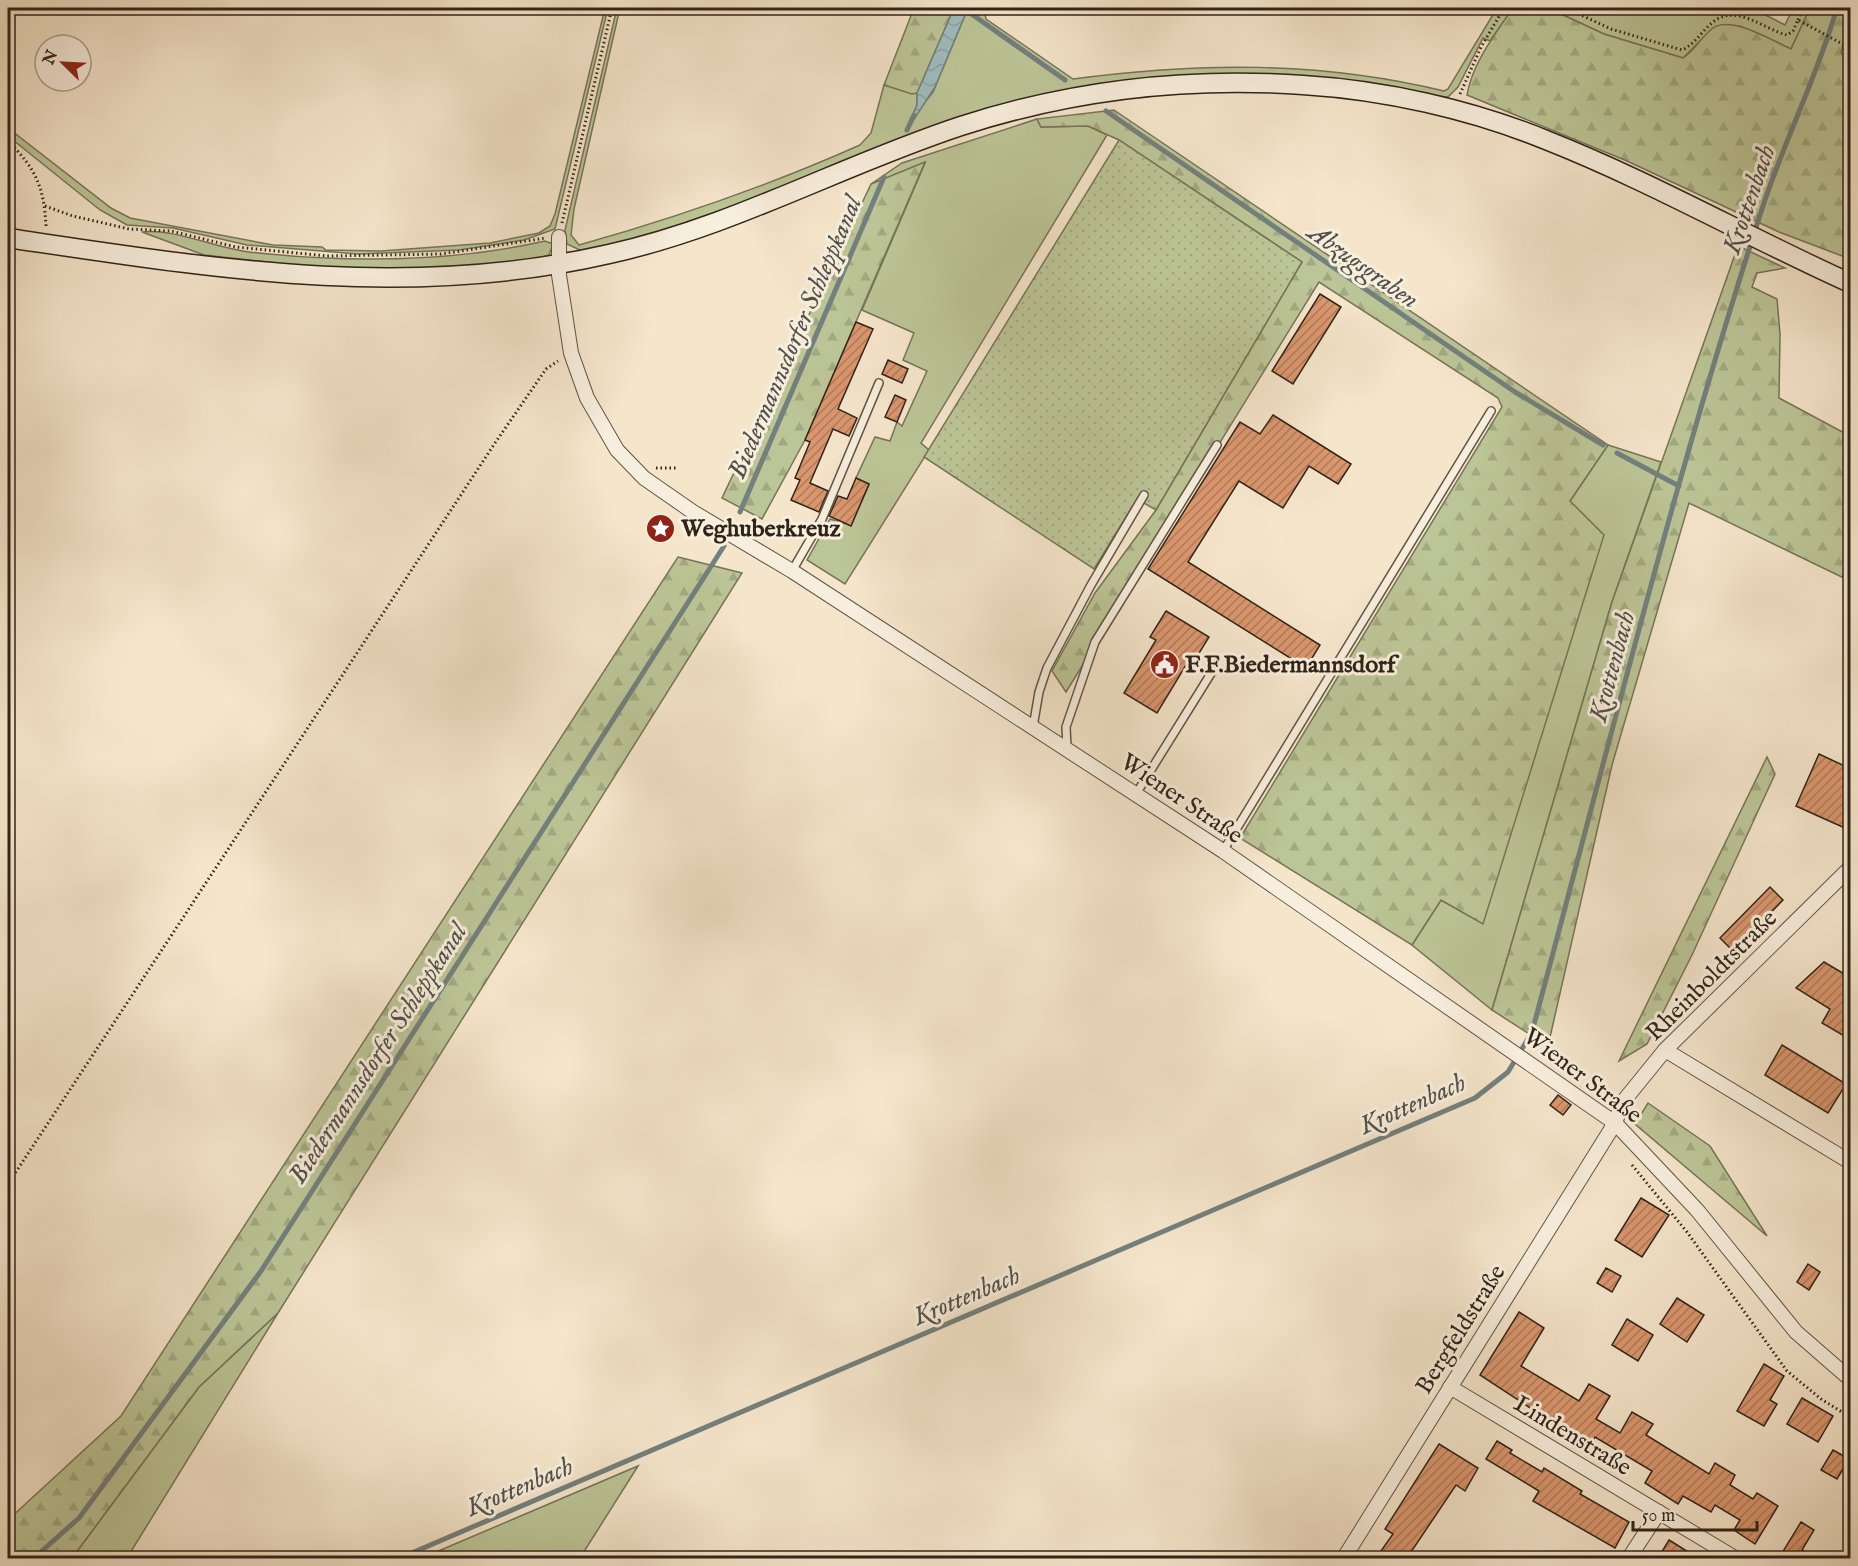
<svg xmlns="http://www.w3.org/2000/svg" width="1858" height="1566" viewBox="0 0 1858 1566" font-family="'IM FELL English',serif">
<defs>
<pattern id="forest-firs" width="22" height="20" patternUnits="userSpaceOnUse" patternTransform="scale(1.5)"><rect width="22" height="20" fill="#bcc597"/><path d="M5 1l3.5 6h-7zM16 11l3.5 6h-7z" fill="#a2a981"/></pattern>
<pattern id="park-dots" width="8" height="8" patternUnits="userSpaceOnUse" patternTransform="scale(1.5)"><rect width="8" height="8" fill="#bcc597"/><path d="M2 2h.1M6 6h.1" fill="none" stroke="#a2a981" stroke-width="1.8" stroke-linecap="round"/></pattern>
<pattern id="water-waves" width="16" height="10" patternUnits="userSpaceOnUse" patternTransform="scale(1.5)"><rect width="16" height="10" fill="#a0bdc0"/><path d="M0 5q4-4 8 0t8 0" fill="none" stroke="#8aa2a4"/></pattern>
<pattern id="building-hatch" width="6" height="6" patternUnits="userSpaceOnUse" patternTransform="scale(1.5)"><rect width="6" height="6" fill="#da966e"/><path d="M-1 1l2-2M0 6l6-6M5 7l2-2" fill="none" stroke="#b17a59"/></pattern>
</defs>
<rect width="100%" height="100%" fill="#f5e5cb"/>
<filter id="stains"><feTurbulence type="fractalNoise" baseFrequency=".00333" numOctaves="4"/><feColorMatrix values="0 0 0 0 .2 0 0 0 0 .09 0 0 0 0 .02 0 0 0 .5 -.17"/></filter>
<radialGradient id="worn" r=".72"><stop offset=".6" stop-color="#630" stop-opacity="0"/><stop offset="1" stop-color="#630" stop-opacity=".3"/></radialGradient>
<g fill="#bcc597" stroke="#767458" stroke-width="1.5">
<path d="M605 8H608L555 229 524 240 459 250 358 254 247 245 173 228 127 225 100 210 8 136V128L111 208 130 218 273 245 322 247 326 250 381 251 490 243 539 233 550 226 555 214Z"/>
<path d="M617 8H620L574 209 571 235 579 245C675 218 768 186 860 145L871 133 884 85 917 93V105L911 119 933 92 968 8H984L986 19 1073 79C1198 62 1321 61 1444 91L1448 89 1497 8H1513L1490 41 1483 38 1458 87 1448 97 1190 76 1100 85 729 211 644 237 582 251 567 244 565 230Z"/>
<path d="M1548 8H1752L1785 25 1793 8H1810L1791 49 1740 26 1713 28 1683 58 1604 34Z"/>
<path d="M1037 119 1041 127 1088 126 1107 135 921 443 929 450 845 584 807 560 830 519 851 525 869 485 856 478 875 437 890 441 897 422 902 426 927 371 903 360 914 333 862 310 925 163 871 184 902 163Z"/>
<path d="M142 232C172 228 216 248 249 252 348 263 447 263 545 241L553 244 549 255 534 260 423 270 330 269 204 255Z"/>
<path d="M1608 445 1661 462 1612 602 1492 1010 1412 945 1441 900 1482 923 1570 501Z"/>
<path d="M278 1313 127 1558H72L199 1387Z"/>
<path d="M638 1466 580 1558H422Z"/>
</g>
<g fill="url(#forest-firs)" stroke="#767458" stroke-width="1.5">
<path d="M914 8H954L917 93 912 94 884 85Z"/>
<path d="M1513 8H1548L1604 34 1683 58C1695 50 1701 37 1713 28 1731 15 1773 41 1791 49L1810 8H1850L1841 53 1850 59V259L1779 232 1627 161 1467 95C1472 64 1495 34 1513 8Z"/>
<path d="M1114 110 1608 445 1570 501 1604 535 1483 924 1441 900 1412 945 1240 838 1502 407 1498 398 1319 282 1066 692 1052 671 1095 593 1156 510 1302 262 1119 140 1088 126 1041 127 1037 119Z"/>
<path d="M925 162 805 440 762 519 722 498 871 184Z"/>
<path d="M1738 246 1785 268 1757 273 1752 287 1777 299 1780 334 1779 398 1850 436V581L1689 503 1612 765 1548 1046 1492 1010 1612 602Z"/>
<path d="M678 557 742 573 278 1313 199 1387 72 1558H8V1520L121 1416Z"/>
<path d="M1767 757 1775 774 1692 955 1647 1044 1619 1061Z"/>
<path d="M1648 1103 1710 1146 1767 1236 1635 1124Z"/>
</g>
<path fill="url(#park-dots)" stroke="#767458" stroke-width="1.5" d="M1119 140 1302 262 1156 510 1137 499 1094 569 924 457Z"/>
<path fill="url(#water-waves)" stroke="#73807d" stroke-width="1.5" d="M954 8H968L935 87 913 121 911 119 917 105V93Z"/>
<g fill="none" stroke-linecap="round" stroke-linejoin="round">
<g stroke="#73807d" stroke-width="5">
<path d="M963 8 1065 80"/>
<path d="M1106 111 1515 392 1603 445"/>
<path d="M907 130 914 115"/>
<path d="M1617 453 1679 486"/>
<path d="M740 512 884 177"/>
<path d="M34 1558 79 1518 261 1271 724 546"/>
<path d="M400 1558 1475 1098 1508 1072 1532 1032C1606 757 1674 480 1762 209 1784 141 1817 77 1837 8"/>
</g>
</g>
<g fill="url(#building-hatch)" stroke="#302418" stroke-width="1.5">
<path d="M1320 294 1341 307 1293 384 1272 371Z"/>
<path d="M856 322 873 329 838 409 857 418 849 436 833 429 810 483 828 491 819 512 791 500 800 480 795 478 810 442 805 440Z"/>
<path d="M888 360 908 369 902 383 882 374Z"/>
<path d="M895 395 906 400 897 422 885 417Z"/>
<path d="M1273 415 1351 464 1338 484 1309 466 1283 508 1239 481 1188 562 1320 645 1306 668 1148 569 1240 422 1260 434Z"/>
<path d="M856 478 869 484 851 526 829 516 838 496 847 499Z"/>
<path d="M1166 611 1209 637 1193 663 1189 660 1157 713 1124 693 1156 640 1150 637Z"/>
<path d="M1819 754 1851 769V822L1847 829 1796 806Z"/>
<path d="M1770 887 1783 900 1733 951 1720 938Z"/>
<path d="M1824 962 1851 978V1040L1822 1023 1830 1009 1796 988Z"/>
<path d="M1782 1045 1846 1084 1828 1113 1765 1075Z"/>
<path d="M1558 1095 1571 1105 1563 1115 1550 1105Z"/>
<path d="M1641 1198 1669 1215 1642 1257 1615 1240Z"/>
<path d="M1808 1264 1820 1272 1809 1290 1797 1282Z"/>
<path d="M1606 1268 1621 1276 1612 1292 1597 1283Z"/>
<path d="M1677 1298 1704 1315 1687 1342 1660 1324Z"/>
<path d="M1519 1312 1544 1328 1521 1366 1579 1401 1589 1384 1610 1396 1596 1419 1620 1433 1632 1412 1653 1424 1646 1435 1709 1474 1715 1463 1735 1475 1730 1485 1753 1499 1757 1493 1778 1506 1755 1544 1734 1530 1740 1520 1715 1505 1711 1512 1683 1496 1678 1504 1645 1483 1652 1471 1595 1437 1590 1447 1480 1375Z"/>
<path d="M1627 1319 1653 1335 1638 1361 1612 1345Z"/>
<path d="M1764 1364 1784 1376 1770 1400 1777 1404 1764 1426 1737 1411Z"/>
<path d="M1802 1398 1833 1416 1818 1442 1787 1424Z"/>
<path d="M1497 1441 1512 1450 1510 1453 1542 1472 1544 1468 1582 1491 1580 1494 1629 1522 1615 1548 1533 1501 1539 1491 1486 1459Z"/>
<path d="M1439 1444 1478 1468 1465 1491 1456 1485 1407 1558H1376L1393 1534 1385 1529Z"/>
<path d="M1833 1450 1849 1459 1837 1479 1821 1470Z"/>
<path d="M1801 1522 1814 1530 1802 1550 1817 1558H1779Z"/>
<path d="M1669 1540 1698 1558H1658Z"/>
</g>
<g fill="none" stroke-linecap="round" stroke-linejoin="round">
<defs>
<g id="service">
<path d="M792 571 822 519 879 383"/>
<path d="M1033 727 1039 692 1047 668 1091 585 1144 495"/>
<path d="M1067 748 1066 727 1095 642 1217 445"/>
<path d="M1136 794 1215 667"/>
<path d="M1223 851 1491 411"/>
</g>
<g id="minor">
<path d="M559 237V275L571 353 587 398 617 450 644 478 693 512 792 571 1223 851 1615 1123 1697 1210 1796 1332 1850 1379"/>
<path d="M1665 1050 1850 1162"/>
<path d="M1450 1387 1735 1558"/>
<path d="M1344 1558 1615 1123 1622 1103 1665 1050 1850 868"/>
<path d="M1629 1558 1659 1512"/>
</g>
<path id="secondary" d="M8 238C211 268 405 301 609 254 732 227 842 165 961 126 1072 90 1187 77 1303 85 1384 90 1470 109 1546 140 1650 181 1748 237 1850 283"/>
</defs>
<use href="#service" stroke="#615445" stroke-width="10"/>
<use href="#minor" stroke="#615445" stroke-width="16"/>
<use href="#secondary" stroke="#302418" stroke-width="21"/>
<g stroke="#302418" stroke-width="3" stroke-dasharray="1.5 3" stroke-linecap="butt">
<path d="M1566 8 1611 29 1682 50C1695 44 1702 31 1713 22 1736 3 1763 29 1787 35L1793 31 1798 20 1850 48"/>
<path d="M1798 20 1803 8"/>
<path d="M1460 94 1481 47 1504 8"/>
<path d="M8 141C36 169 44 187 46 226"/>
<path d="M45 206 73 216 129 229 171 231 236 247 327 256 441 254 546 238"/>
<path d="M562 223 612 8"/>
<path d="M656 468H676"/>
<path d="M1632 1165 1687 1232 1787 1371 1821 1399 1850 1417"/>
<path d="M8 1184 495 443 546 369 558 361"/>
</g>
<use href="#service" stroke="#f8eedd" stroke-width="7"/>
<use href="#minor" stroke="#f8eedd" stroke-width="14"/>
<use href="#secondary" stroke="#f8eedd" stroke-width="18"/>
</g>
<defs>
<symbol id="sight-disc" viewBox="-11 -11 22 22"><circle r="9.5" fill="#8f2418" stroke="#f8eedd"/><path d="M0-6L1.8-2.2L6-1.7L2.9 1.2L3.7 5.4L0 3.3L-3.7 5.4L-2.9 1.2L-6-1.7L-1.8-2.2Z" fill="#fff"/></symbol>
<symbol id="civic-disc" viewBox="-11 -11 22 22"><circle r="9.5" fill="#8f2418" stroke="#f8eedd"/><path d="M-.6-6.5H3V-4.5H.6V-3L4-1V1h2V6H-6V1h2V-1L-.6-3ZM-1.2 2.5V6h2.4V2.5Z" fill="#fff"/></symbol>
</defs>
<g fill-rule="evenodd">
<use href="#sight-disc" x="644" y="512" width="33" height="33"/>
<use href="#civic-disc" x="1148" y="648" width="33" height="33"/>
</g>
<g text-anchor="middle" stroke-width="6" stroke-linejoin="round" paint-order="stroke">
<g font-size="24" font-weight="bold" fill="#302418" stroke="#f8eedd" text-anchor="start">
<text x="681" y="536">Weghuberkreuz</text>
<text x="1185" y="672">F.F.Biedermannsdorf</text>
</g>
<g font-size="24" fill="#302418" stroke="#f8eedd">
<text transform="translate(1182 798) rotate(34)" y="8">Wiener Straße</text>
<text transform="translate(1711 975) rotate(-45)" y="8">Rheinboldtstraße</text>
<text transform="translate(1583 1075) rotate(37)" y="8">Wiener Straße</text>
<text transform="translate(1460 1329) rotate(-58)" y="8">Bergfeldstraße</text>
<text transform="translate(1573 1435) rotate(31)" y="8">Lindenstraße</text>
</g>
<g font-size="26" font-style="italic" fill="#52524a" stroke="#f8eedd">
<text transform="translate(1748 199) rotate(-71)" y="9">Krottenbach</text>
<text transform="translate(1364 265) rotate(35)" y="9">Abzugsgraben</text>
<text transform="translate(794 337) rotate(-67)" y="9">Biedermannsdorfer Schleppkanal</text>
<text transform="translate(1611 666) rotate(-75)" y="9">Krottenbach</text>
<text transform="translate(377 1053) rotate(-57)" y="9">Biedermannsdorfer Schleppkanal</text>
<text transform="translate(1412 1103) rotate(-24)" y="9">Krottenbach</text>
<text transform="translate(966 1295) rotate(-23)" y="9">Krottenbach</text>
<text transform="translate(519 1486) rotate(-23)" y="9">Krottenbach</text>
</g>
</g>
<rect width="1858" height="1566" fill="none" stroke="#f5e5cb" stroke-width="30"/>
<rect x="9" y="9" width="1840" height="1548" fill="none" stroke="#302418" stroke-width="3"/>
<rect x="15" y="15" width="1828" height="1536" fill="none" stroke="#302418" stroke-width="1.5"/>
<g transform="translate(63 63) rotate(294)"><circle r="28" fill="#f8eedd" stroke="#a89d8e" stroke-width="1.5"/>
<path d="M0-4.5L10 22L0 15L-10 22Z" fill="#8f2418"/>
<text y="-9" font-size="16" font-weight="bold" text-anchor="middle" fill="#302418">N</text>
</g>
<path d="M1633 1521v9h124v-9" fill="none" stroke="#302418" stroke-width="3"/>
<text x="1642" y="1521" font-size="18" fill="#302418" stroke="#f8eedd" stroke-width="4.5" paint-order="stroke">50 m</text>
<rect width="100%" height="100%" filter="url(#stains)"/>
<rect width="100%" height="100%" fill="url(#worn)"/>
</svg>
